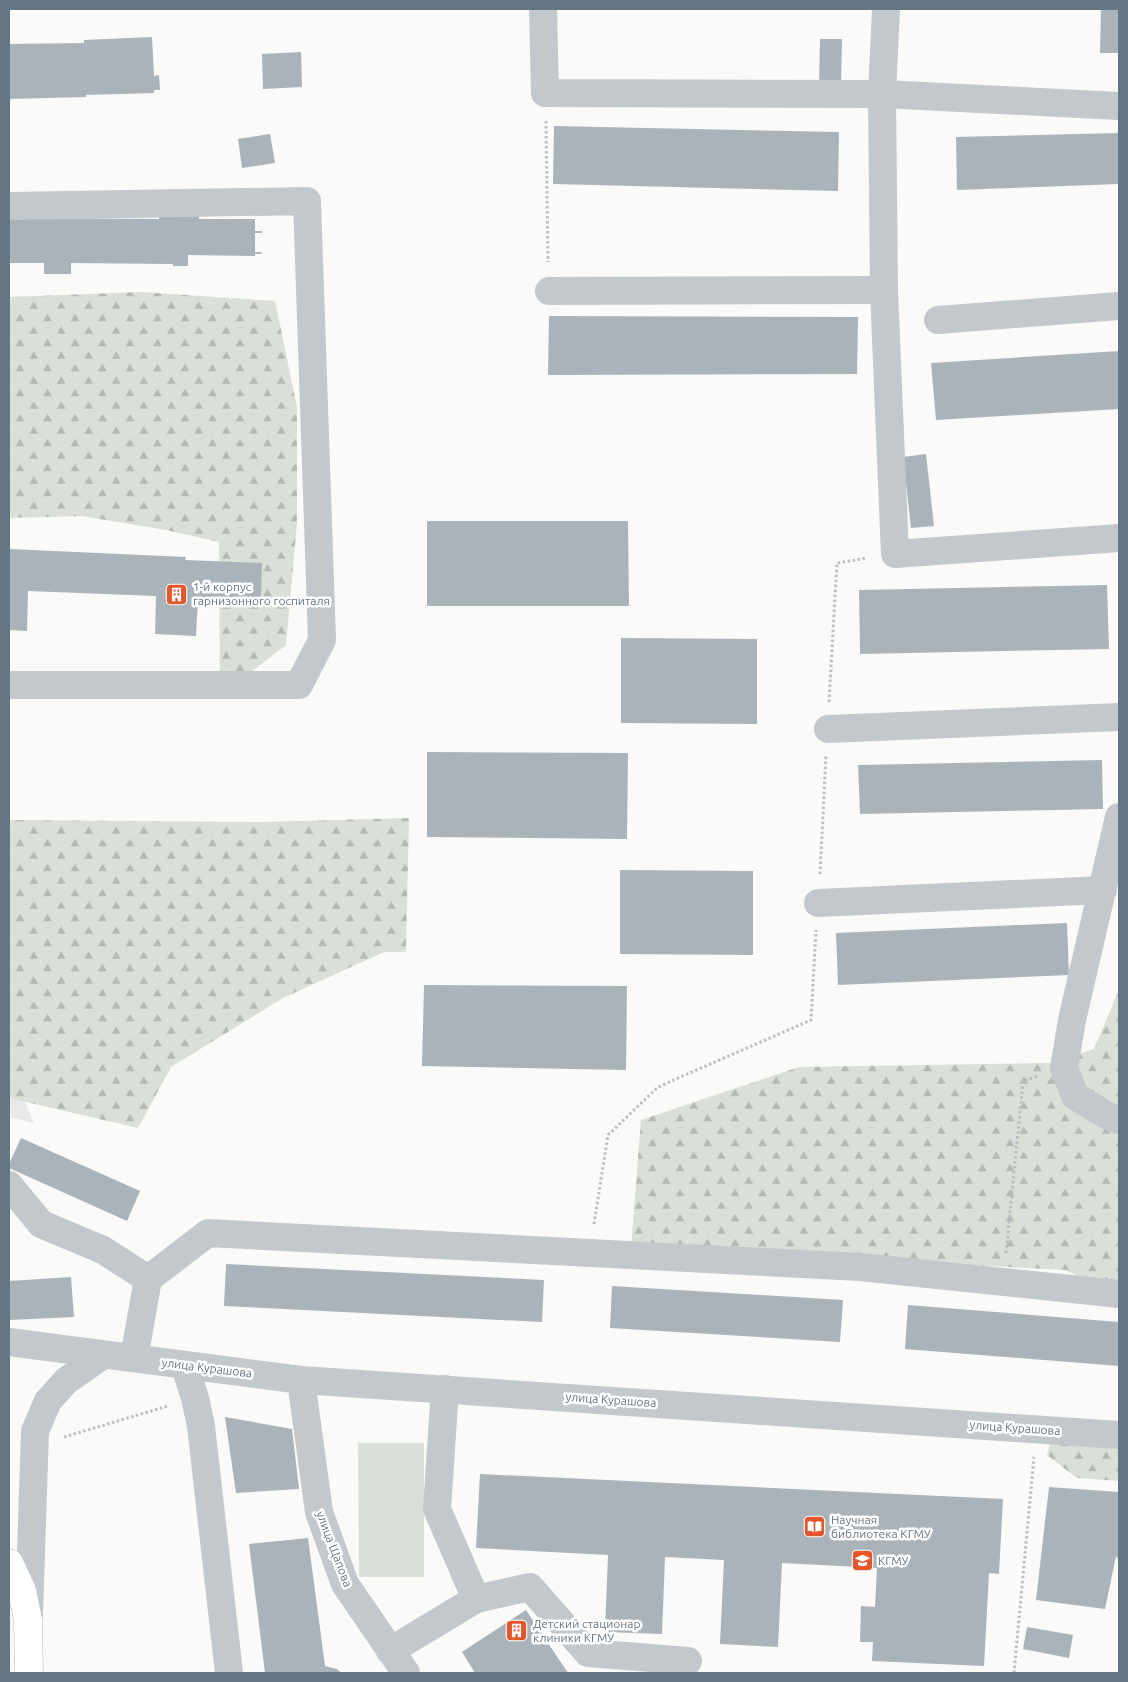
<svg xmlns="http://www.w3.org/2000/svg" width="1128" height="1682" viewBox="0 0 1128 1682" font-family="Ubuntu,sans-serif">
<defs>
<pattern id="forest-firs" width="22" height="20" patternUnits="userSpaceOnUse" patternTransform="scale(1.25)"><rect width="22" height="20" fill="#dadfd7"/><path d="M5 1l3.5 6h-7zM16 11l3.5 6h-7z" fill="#b4b9b4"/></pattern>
</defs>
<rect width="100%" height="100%" fill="#fafaf8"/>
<path fill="#e8e9e9" d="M9 1066 34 1123 9 1117Z"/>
<g fill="url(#forest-firs)">
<path d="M141 292 275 301 297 407V523L286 645 220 696 219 542 166 530 81 516 9 518V297Z"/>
<path d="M409 818 406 952H384L283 998 171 1067 138 1128 9 1098V820L262 822Z"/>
<path d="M1119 990V1298L1066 1270 631 1248 641 1120 799 1067 1051 1063 1094 1049Z"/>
<path d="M1055 1423 1119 1428V1481L1077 1478 1047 1455Z"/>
</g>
<path fill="#dadfd7" d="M358 1443H424V1577H359Z"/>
<g fill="#aab3b9">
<path d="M1101 9H1119V53H1100Z"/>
<path d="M152 37 154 76 159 75 160 90H154V93L86 95V97L9 99V44L84 43V40Z"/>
<path d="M820 39H842L841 84H819Z"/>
<path d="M301 52 302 87 263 89 262 54Z"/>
<path d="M554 126 839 132 838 191 553 184Z"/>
<path d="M1119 133V184L957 190 956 137Z"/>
<path d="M270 134 275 163 242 168 238 139Z"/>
<path d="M159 207 199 208V219H255V231H262V233H255V252H262L261 254H255V256L188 255V266H173V264L71 263V274H44V263H9V218L159 219Z"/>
<path d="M549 316 858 317 857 374 548 375Z"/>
<path d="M1119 351V409L936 420 931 363Z"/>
<path d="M926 454 934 526 911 528 903 457Z"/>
<path d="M427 521H628L629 606H427Z"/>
<path d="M9 549 186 557 185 560 262 563 261 600 198 598 196 636 155 634 156 596 28 591 27 631 9 630Z"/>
<path d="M1107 585 1109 649 860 654 859 590Z"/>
<path d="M621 638 757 639V724L621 723Z"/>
<path d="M427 752 628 753 627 839 427 837Z"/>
<path d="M1102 760 1103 809 860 814 858 765Z"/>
<path d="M620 870 753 871V955L620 954Z"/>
<path d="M1067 923 1069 975 838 985 836 933Z"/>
<path d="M424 985 627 986 626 1070 422 1066Z"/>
<path d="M21 1138 140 1191 127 1221 9 1168V1164Z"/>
<path d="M226 1264 544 1280 542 1322 224 1306Z"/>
<path d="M71 1277 74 1317 9 1320V1281Z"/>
<path d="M612 1286 843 1300 840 1342 610 1328Z"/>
<path d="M908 1305 1119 1322V1366L905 1349Z"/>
<path d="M225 1417 292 1429 299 1489 236 1493Z"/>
<path d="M480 1474 1003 1499 999 1574 989 1573 984 1666 872 1661 873 1642H860L861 1606 875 1607 877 1568 782 1563 778 1647 720 1644 724 1560 665 1557 662 1634 605 1632 608 1555 476 1548Z"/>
<path d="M1049 1487 1119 1492V1561L1116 1556 1105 1609 1036 1600Z"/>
<path d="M308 1538 325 1666 337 1669 341 1673H265L249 1544Z"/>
<path d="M526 1610 568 1673H475L462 1652Z"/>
<path d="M1027 1627 1073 1635 1069 1658 1023 1649Z"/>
</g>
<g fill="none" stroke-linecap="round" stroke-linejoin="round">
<defs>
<path id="major" d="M9 1563 22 1591 28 1620 29 1673"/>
</defs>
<use href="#major" stroke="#b5babe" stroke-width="29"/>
<g stroke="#bbbfc2" stroke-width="3" stroke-dasharray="2.5 2.5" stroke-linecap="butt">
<path d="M546 121 548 262"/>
<path d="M829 702 837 563 867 558"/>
<path d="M820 874 826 755"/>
<path d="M594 1224 608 1135 658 1087 811 1020 816 930"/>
<path d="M1006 1253 1023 1081 1038 1076"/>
<path d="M64 1437 168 1406"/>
<path d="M1014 1673 1034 1457"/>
</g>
<g stroke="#c3c8cc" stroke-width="28">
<path d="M543 9 545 93 882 94 1119 106"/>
<path d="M886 9 882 94 884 290 895 554 1119 538"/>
<path d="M9 206 307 201 322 640 299 685H9"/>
<path d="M549 291 884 290"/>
<path d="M938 320 1119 306"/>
<path d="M828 729 1119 717"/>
<path d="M1119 817 1072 1020 1064 1068 1075 1096 1108 1116 1119 1120"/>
<path d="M818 903 1103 890"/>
<path d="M9 1185 41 1224 103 1250 148 1279"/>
<path d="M9 1342 301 1380 1119 1435"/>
<path d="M134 1358 148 1279 208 1233 860 1267 1119 1294"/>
<path d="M185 1366 195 1398 201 1426 229 1673"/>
<path d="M301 1380 319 1512 345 1584 406 1673"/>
<path d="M476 1599 530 1587 588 1653 688 1661"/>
<path d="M29 1614 35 1431 48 1401 66 1381 103 1355"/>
<path d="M390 1651 476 1599 437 1509 445 1389"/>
</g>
<use href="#major" stroke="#fff" stroke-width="28"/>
</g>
<defs>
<symbol id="building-square" viewBox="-11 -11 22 22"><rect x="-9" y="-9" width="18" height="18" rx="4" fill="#e4572e" stroke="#fff"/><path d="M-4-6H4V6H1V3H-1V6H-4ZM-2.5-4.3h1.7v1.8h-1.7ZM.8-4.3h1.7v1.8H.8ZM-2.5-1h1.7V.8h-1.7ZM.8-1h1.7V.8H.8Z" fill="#fff"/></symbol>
<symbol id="library-square" viewBox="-11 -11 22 22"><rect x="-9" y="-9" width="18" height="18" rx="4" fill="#e4572e" stroke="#fff"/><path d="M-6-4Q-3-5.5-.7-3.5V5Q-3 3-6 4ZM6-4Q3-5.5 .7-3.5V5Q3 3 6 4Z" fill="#fff"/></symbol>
<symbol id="university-square" viewBox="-11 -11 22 22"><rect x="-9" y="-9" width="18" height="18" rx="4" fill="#e4572e" stroke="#fff"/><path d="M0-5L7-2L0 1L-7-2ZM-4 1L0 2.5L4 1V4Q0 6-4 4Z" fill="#fff"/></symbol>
</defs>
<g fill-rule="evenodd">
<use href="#building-square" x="164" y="582" width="25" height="25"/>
<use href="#library-square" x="802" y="1514" width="25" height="25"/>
<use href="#university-square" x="850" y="1548" width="25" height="25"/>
<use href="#building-square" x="504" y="1618" width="25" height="25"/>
</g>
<g text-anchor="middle" stroke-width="5" stroke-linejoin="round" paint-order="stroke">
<g font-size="12" fill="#657683" stroke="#fff" text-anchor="start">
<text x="193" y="591">1-й корпус<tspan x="193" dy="14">гарнизонного госпиталя</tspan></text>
<text x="831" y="1524">Научная<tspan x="831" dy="14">библиотека КГМУ</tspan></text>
<text x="878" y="1565">КГМУ</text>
<text x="533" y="1628">Детский стационар<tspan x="533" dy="14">клиники КГМУ</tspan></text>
</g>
<g font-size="12" fill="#657683" stroke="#fff">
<text transform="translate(207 1368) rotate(7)" y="4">улица Курашова</text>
<text transform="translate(611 1400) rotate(4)" y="4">улица Курашова</text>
<text transform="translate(1015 1428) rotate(4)" y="4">улица Курашова</text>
<text transform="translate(334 1549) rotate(69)" y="4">улица Щапова</text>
</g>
</g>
<rect width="1128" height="1682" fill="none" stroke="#657683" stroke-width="20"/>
</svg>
